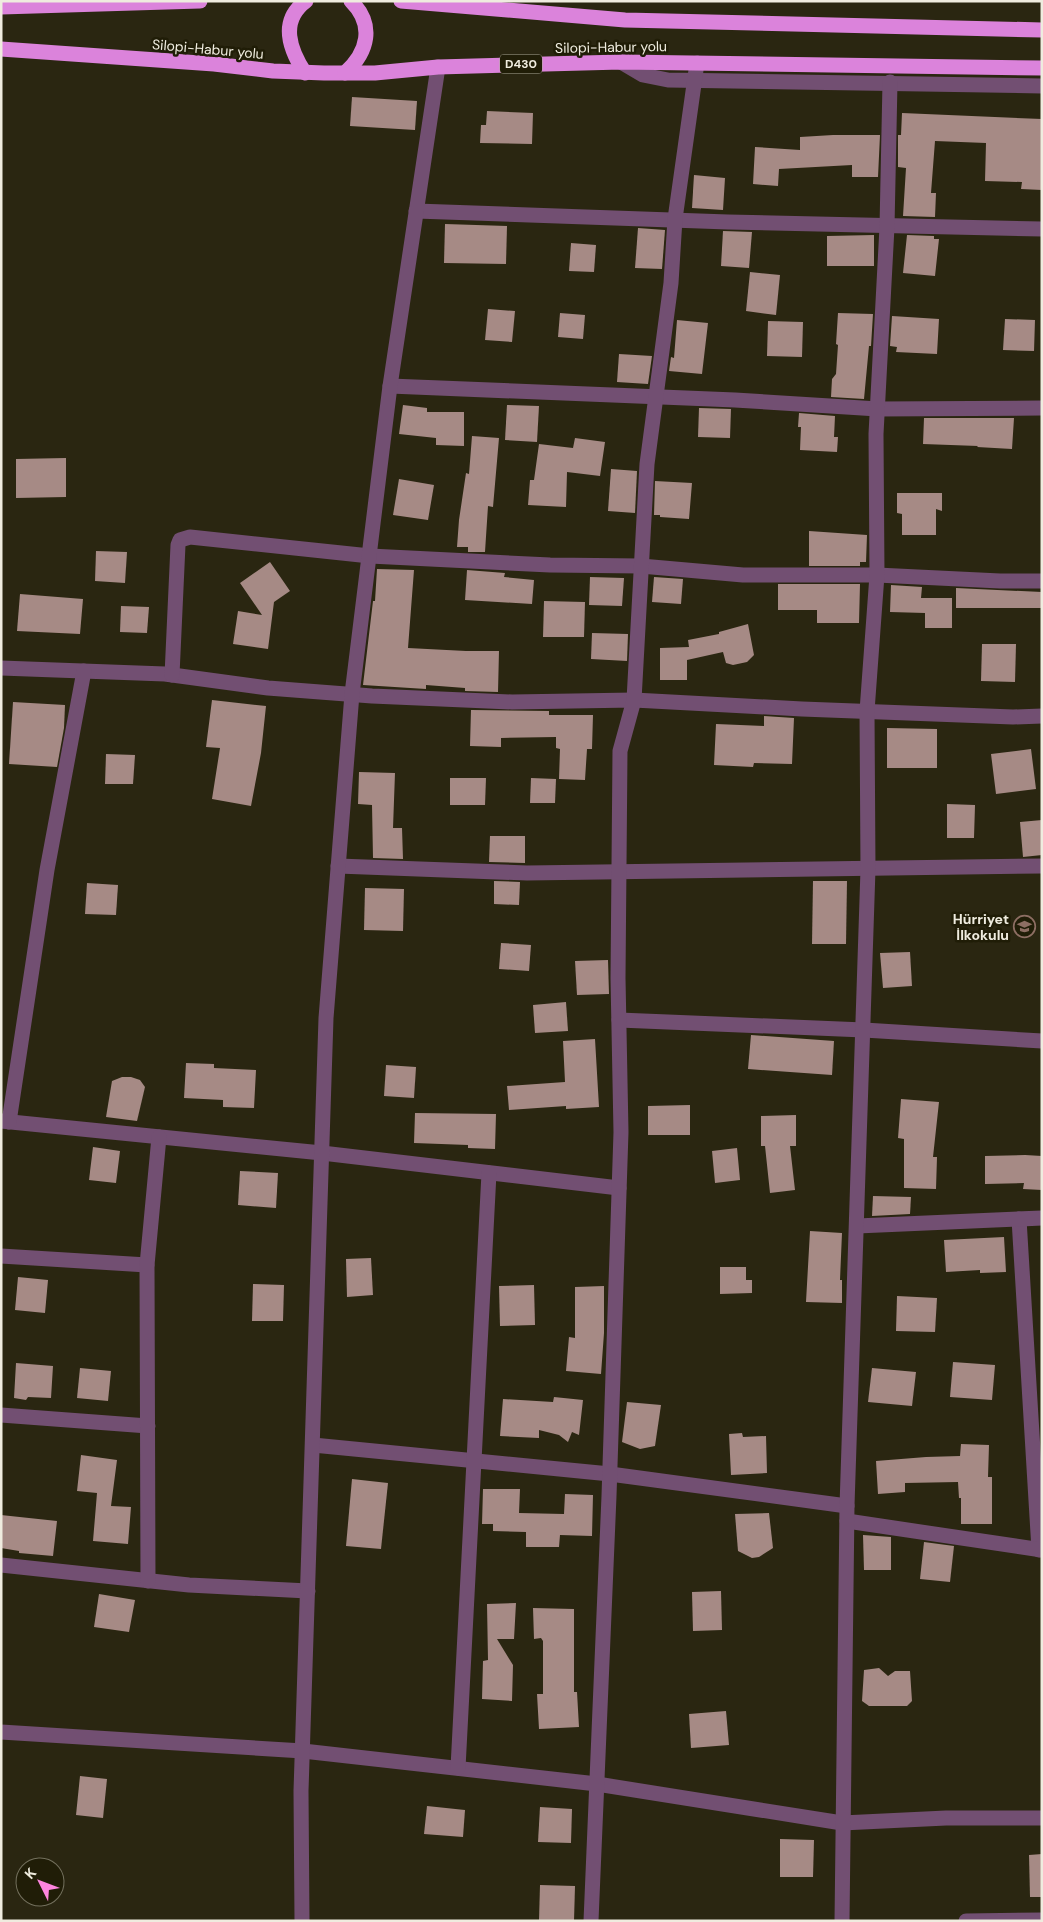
<svg xmlns="http://www.w3.org/2000/svg" width="1043" height="1922" viewBox="0 0 1043 1922" font-family="'DM Sans',sans-serif">
<rect width="100%" height="100%" fill="#2a2611"/>
<g fill="#a68a85">
<path d="M352 97 417 101 415 130 350 126Z"/>
<path d="M487 111 533 113 532 144 480 143 481 125H486Z"/>
<path d="M902 113 1042 119V190L1021 189 1022 182 985 181 986 143 935 141 931 193H936L935 217 903 216 906 168 898 167V135H901Z"/>
<path d="M833 135H880L878 177H852V165L779 169 778 186 753 184 755 147 800 150V137Z"/>
<path d="M694 175 725 178 723 210 692 208Z"/>
<path d="M445 224 507 226 506 264 444 263Z"/>
<path d="M638 228 665 230 662 269 635 268Z"/>
<path d="M723 231 752 232 749 268 721 266Z"/>
<path d="M874 235V266H827V236Z"/>
<path d="M907 235 934 236V239H939L935 276 903 273Z"/>
<path d="M571 243 596 245 594 272 569 271Z"/>
<path d="M750 272 780 275 776 315 746 311Z"/>
<path d="M488 309 515 311 512 342 485 340Z"/>
<path d="M560 313 585 315 583 339 558 337Z"/>
<path d="M838 313 873 314 871 346H869L864 399 831 397 832 379 836 374 838 345 836 344Z"/>
<path d="M892 316 939 319 937 354 896 352 897 347 890 346Z"/>
<path d="M1005 319 1035 320 1034 351 1003 350Z"/>
<path d="M677 320 708 323 702 374 669 371 671 357 674 358Z"/>
<path d="M768 321 803 322 802 357 767 356Z"/>
<path d="M619 354 652 356 648 384 617 382Z"/>
<path d="M403 405 427 408V412H464V446L436 445V438L399 434Z"/>
<path d="M507 405 539 406 537 442 505 440Z"/>
<path d="M699 408 731 409 730 438 698 437Z"/>
<path d="M799 413 835 416 834 437H838L837 452 800 450 801 427H798Z"/>
<path d="M924 418H1014L1012 449 977 447 978 446 923 444Z"/>
<path d="M472 436 499 438 493 507 488 506 485 552H468V547H457L459 520 466 473 469 474Z"/>
<path d="M575 438 605 442 600 476 567 472 566 507 528 505 530 480H534L539 444 573 448Z"/>
<path d="M66 458V497L16 498V459Z"/>
<path d="M611 469 637 471 635 513 608 511Z"/>
<path d="M399 479 434 485 428 520 393 515Z"/>
<path d="M655 481 692 483 689 519 660 517V515H654Z"/>
<path d="M897 493H942V511L936 509V535H902V514L897 513Z"/>
<path d="M809 531 867 535 866 562H860V566H809Z"/>
<path d="M96 551 127 552 125 583 95 581Z"/>
<path d="M270 562 290 591 274 602 268 649 233 644 238 611 262 615 240 583Z"/>
<path d="M377 569 414 570 408 648 466 651H499L498 692 465 691V688L426 685V689L363 685 373 601H375Z"/>
<path d="M467 570 505 573 504 577 534 580 532 604 465 600Z"/>
<path d="M590 577 624 578 622 606 589 605Z"/>
<path d="M654 577 683 579 681 604 652 602Z"/>
<path d="M778 584H860L859 623H817V610H778Z"/>
<path d="M891 585 922 587 921 598H952V628H925V613L890 612Z"/>
<path d="M956 588 1042 592V608H956Z"/>
<path d="M20 594 83 599 80 634 17 631Z"/>
<path d="M544 601 585 602 584 637H543Z"/>
<path d="M121 606 149 607 147 633 120 632Z"/>
<path d="M748 624 754 655 747 662 733 665 726 663 723 652 687 660V680H660V648L689 647 688 640 719 634V632Z"/>
<path d="M592 633 628 634 627 661 591 659Z"/>
<path d="M982 644H1016L1015 682 981 681Z"/>
<path d="M212 700 266 706 261 753 251 806 212 799 220 748 206 747Z"/>
<path d="M13 702 65 705 64 728 57 767 9 764Z"/>
<path d="M471 710 549 711V715H593L592 749H587L585 780 559 779 560 749 556 748V737L501 738V747L470 746Z"/>
<path d="M764 716 794 718 792 764 754 763 753 767 714 765 716 724 764 726Z"/>
<path d="M887 728 937 729V768H887Z"/>
<path d="M1031 749 1036 789 996 794 991 754Z"/>
<path d="M106 754 135 755 133 784H105Z"/>
<path d="M359 772 395 773 393 828H402L403 859 373 858 372 805 358 804Z"/>
<path d="M450 778H486L485 805H450Z"/>
<path d="M531 778 556 779 555 803H530Z"/>
<path d="M947 804 975 805 974 838H947Z"/>
<path d="M1042 820V855L1023 857 1020 822Z"/>
<path d="M490 836H525V863L489 862Z"/>
<path d="M494 881 520 882 519 905 494 904Z"/>
<path d="M813 881H847L846 944H812Z"/>
<path d="M87 883 118 885 116 915 85 914Z"/>
<path d="M365 888 404 889 403 931 364 930Z"/>
<path d="M501 943 531 945 529 971 499 969Z"/>
<path d="M910 952 912 986 883 988 880 953Z"/>
<path d="M608 960 609 994 577 995 575 961Z"/>
<path d="M566 1002 568 1031 535 1033 533 1005Z"/>
<path d="M751 1035 834 1041 832 1075 748 1069Z"/>
<path d="M595 1039 599 1107 566 1109V1106L509 1110 507 1086 565 1082 563 1041Z"/>
<path d="M186 1063 214 1064V1068L256 1070 254 1108 223 1107V1100L184 1098Z"/>
<path d="M386 1065 416 1067 414 1098 384 1096Z"/>
<path d="M122 1077H131L140 1080 145 1087 137 1121 106 1117 112 1081Z"/>
<path d="M901 1099 939 1102 933 1157H937L936 1189 904 1188V1139L898 1138Z"/>
<path d="M690 1105V1135H648V1106Z"/>
<path d="M415 1113 496 1114 495 1149 468 1148V1145L414 1143Z"/>
<path d="M796 1115V1146H790L795 1190 770 1193 765 1146H761V1116Z"/>
<path d="M93 1147 120 1151 116 1183 89 1180Z"/>
<path d="M737 1148 740 1180 715 1183 712 1151Z"/>
<path d="M1025 1155 1042 1156V1190L1023 1189 1024 1183 985 1184V1156Z"/>
<path d="M240 1171 278 1173 276 1208 238 1205Z"/>
<path d="M873 1196 911 1197 910 1214 872 1216Z"/>
<path d="M810 1231 842 1233 840 1280H842V1303L806 1302Z"/>
<path d="M1004 1237 1006 1272 980 1273V1270L946 1272 944 1240Z"/>
<path d="M371 1258 373 1295 347 1297 346 1259Z"/>
<path d="M720 1267H746V1280H752V1293L720 1294Z"/>
<path d="M18 1277 48 1280 45 1313 15 1310Z"/>
<path d="M253 1284 284 1285 283 1321H252Z"/>
<path d="M534 1285 535 1325 500 1326 499 1286Z"/>
<path d="M604 1286V1333L601 1374 566 1371 569 1337 575 1338V1287Z"/>
<path d="M897 1296 937 1298 935 1332 896 1331Z"/>
<path d="M953 1362 995 1365 992 1400 950 1397Z"/>
<path d="M16 1363 53 1366 51 1398 28 1397 26 1400 14 1398Z"/>
<path d="M80 1368 111 1371 108 1401 77 1398Z"/>
<path d="M872 1368 916 1372 912 1406 868 1402Z"/>
<path d="M554 1397 583 1400 579 1435 572 1432 568 1442 559 1435 539 1430V1438L500 1436 503 1399 553 1402Z"/>
<path d="M627 1402 661 1405 655 1446 640 1449 622 1442Z"/>
<path d="M742 1433 743 1437 766 1436 767 1473 731 1475 729 1434Z"/>
<path d="M961 1444 989 1445 988 1477H992V1524H961V1498H959L958 1482 905 1483V1492L878 1494 876 1461 926 1457 960 1456Z"/>
<path d="M81 1455 117 1460 111 1506 131 1507 128 1544 93 1541 97 1493 77 1491Z"/>
<path d="M352 1479 388 1483 381 1549 346 1546Z"/>
<path d="M483 1489H520L519 1513 564 1514 565 1494 593 1495 592 1536 560 1535 559 1547H526V1532L493 1531V1524H482Z"/>
<path d="M769 1513 773 1548 759 1557 752 1558 738 1551 735 1514Z"/>
<path d="M1 1515 57 1521 53 1556 19 1553V1551L1 1548Z"/>
<path d="M863 1535 891 1537V1570H864Z"/>
<path d="M924 1542 954 1546 950 1582 920 1579Z"/>
<path d="M721 1591 722 1630 693 1631 692 1592Z"/>
<path d="M99 1594 135 1600 129 1632 94 1627Z"/>
<path d="M516 1603 514 1639H497L513 1665 512 1701 482 1699 483 1661 488 1660 487 1604Z"/>
<path d="M533 1608 574 1609V1692H577L579 1727 539 1729 537 1694H543V1641L541 1638 534 1639Z"/>
<path d="M879 1668 888 1676 895 1671H910L912 1701 907 1706H869L862 1701 864 1670Z"/>
<path d="M726 1711 729 1745 691 1748 689 1714Z"/>
<path d="M80 1776 107 1779 103 1818 76 1815Z"/>
<path d="M427 1806 465 1810 463 1837 424 1834Z"/>
<path d="M540 1807 572 1809 571 1843 538 1842Z"/>
<path d="M780 1839 814 1840 813 1877H780Z"/>
<path d="M1042 1854V1897H1030L1029 1855Z"/>
<path d="M540 1885 575 1886 574 1921H539Z"/>
</g>
<g fill="none" stroke-linecap="round" stroke-linejoin="round">
<g stroke="#724f72" stroke-width="15">
<path d="M621 62 643 75 668 80 1042 86"/>
<path d="M416 211 728 222 1042 229"/>
<path d="M390 386 735 400 878 409 1042 408"/>
<path d="M1 668 165 674 268 688 372 696 512 702 634 700 802 709 1013 717 1042 716"/>
<path d="M172 675 178 545 180 540 190 537 370 556 550 565 641 566 743 575H877L1000 581H1042"/>
<path d="M338 866 527 873 1042 866"/>
<path d="M619 1020 864 1030 1042 1041"/>
<path d="M1 1121 322 1153 619 1188"/>
<path d="M9 1122 47 870 84 671"/>
<path d="M1019 1219 1039 1550"/>
<path d="M857 1226 1042 1218"/>
<path d="M1 1256 147 1265"/>
<path d="M1 1415 148 1426"/>
<path d="M313 1445 610 1474 847 1506"/>
<path d="M847 1521 1042 1550"/>
<path d="M1 1565 189 1585 308 1591"/>
<path d="M148 1581 147 1265 159 1137"/>
<path d="M1 1732 303 1751 597 1784 842 1823 946 1818H1042"/>
<path d="M458 1768 489 1173"/>
<path d="M302 1921 301 1791 326 1018 352 694 390 386 438 67"/>
<path d="M591 1921 609 1496 621 1132 618 978 620 751 634 700 647 464 671 283 675 219 697 63"/>
<path d="M842 1921 847 1506 868 869 867 711 877 575 876 434 887 227 890 82"/>
<path d="M966 1921 1042 1920"/>
</g>
<g stroke="#db83db" stroke-width="15">
<path d="M401 1 625 20 1042 30"/>
<path d="M1 7 200 1"/>
<path d="M1 49 214 64 273 71 324 73H375L438 67 621 62 1042 68"/>
<path d="M305 73C290 50 279 21 306 1"/>
<path d="M345 73C368 52 375 25 351 1"/>
</g>
</g>
<defs>
<symbol id="school-ring" viewBox="-11 -11 22 22"><circle r="9.5" fill="#201d07" stroke="#8d6e63" stroke-width="1.5"/><path d="M0-5L7-2L0 1L-7-2ZM-4 1L0 2.5L4 1V4Q0 6-4 4Z" fill="#8d6e63"/></symbol>
</defs>
<g fill-rule="evenodd">
<use href="#school-ring" x="1012" y="914" width="25" height="25"/>
</g>
<g text-anchor="middle" stroke-width="5" stroke-linejoin="round" paint-order="stroke">
<rect fill="#201d07" stroke="#b1ae9e" stroke-width="1" x="500" y="54.5" width="42" height="19" rx="4"/>
<g font-size="12" font-weight="bold" fill="#efecdf">
<text x="521" y="68">D430</text>
</g>
<g font-size="14" fill="#efecdf" stroke="#201d07">
<text transform="translate(611 47) rotate(-1)" y="5">Silopi-Habur yolu</text>
<text transform="translate(208 49) rotate(5)" y="5">Silopi-Habur yolu</text>
</g>
<g font-size="14" font-weight="bold" fill="#efecdf" stroke="#201d07" text-anchor="end">
<text x="1009" y="924">Hürriyet<tspan x="1009" dy="16">İlkokulu</tspan></text>
</g>
</g>
<rect width="1043" height="1922" fill="none" stroke="#efecdf" stroke-width="5"/>
<g transform="translate(40 1882) rotate(312)"><circle r="24" fill="#201d07" stroke="#73705d"/>
<path d="M0-4L9 19L0 12L-9 19Z" fill="#fe85df"/>
<text y="-8" font-size="14" font-weight="bold" text-anchor="middle" fill="#efecdf">K</text>
</g>
</svg>
